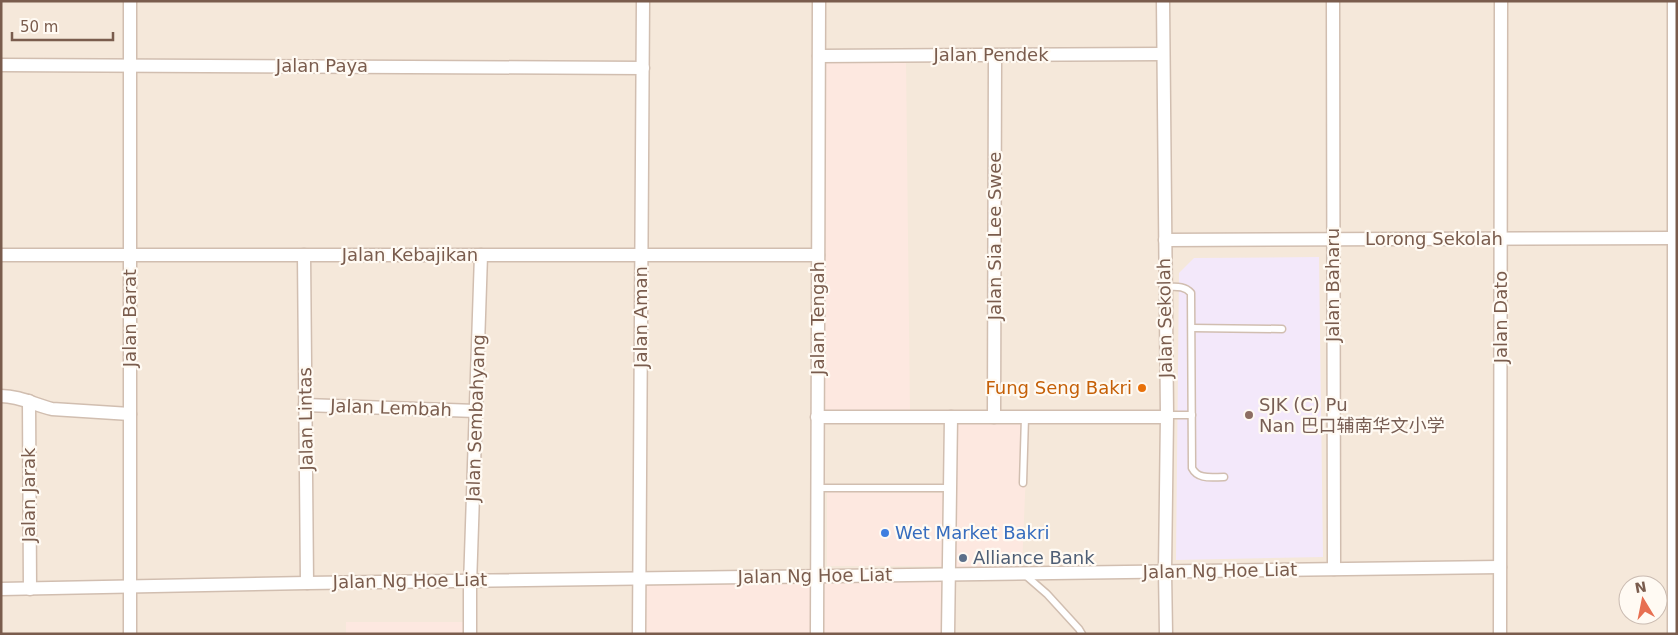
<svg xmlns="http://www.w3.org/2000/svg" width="1678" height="635" viewBox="0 0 1678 635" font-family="'DejaVu Sans','Noto Sans SC',sans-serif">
<rect width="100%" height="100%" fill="#fdf6ec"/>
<path fill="#f5e8da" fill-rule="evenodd" d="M1 1H1677V634H1ZM1628 585H1658V615H1628Z"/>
<g fill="#fde8e0">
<path d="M906 60 910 412 822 410 824 62Z"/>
<path d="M955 422H1028L1022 568 953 570Z"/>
<path d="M827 492 946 493 945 566H827Z"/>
<path d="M943 580 944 634H634V583Z"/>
<rect x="346" y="622" width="118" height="12"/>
</g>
<path fill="#f3e8fa" d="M1319 257 1323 557 1176 560 1179 273 1194 258Z"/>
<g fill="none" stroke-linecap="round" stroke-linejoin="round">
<defs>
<g id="service">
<path d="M1165 287C1175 287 1184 285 1191 293L1192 468C1198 480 1212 477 1224 477"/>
<path d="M1192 328 1282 329"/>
<path d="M1167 415H1192"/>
<path d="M1023 483 1025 417"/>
<path d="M817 488H950"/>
<path d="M1024 574 1047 594 1079 629 1082 634"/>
</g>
<g id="minor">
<path d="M1163 1 1167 415 1165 571 1166 634"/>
<path d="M1333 1 1334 569"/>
<path d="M1674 1V634"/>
<path d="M819 56 1162 54"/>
<path d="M1 65 643 68"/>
<path d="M1165 240 1674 238"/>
<path d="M1 255H818"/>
<path d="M304 255 307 583"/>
<path d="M1 396C20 396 35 405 52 409L130 414"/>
<path d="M29 401 30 589"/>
<path d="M305 405 476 411"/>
<path d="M817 417H1166"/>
<path d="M994 417 995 56"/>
<path d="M1 589 307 583 1500 567"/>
<path d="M130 634V1"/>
<path d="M470 634V585L481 255"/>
<path d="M639 634 643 1"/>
<path d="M817 634 819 1"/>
<path d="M948 634 951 417"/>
<path d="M1500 634 1501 1"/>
</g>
</defs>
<use href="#service" stroke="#d1beb0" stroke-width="9"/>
<use href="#minor" stroke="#d1beb0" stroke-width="15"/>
<use href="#service" stroke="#fff" stroke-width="6"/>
<use href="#minor" stroke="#fff" stroke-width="12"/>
</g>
<circle fill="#e8710a" stroke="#fffaf3" stroke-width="2" cx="1142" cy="388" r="5"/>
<circle fill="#8d6e63" stroke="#fffaf3" stroke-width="2" cx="1249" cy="415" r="5"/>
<circle fill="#3f7fe0" stroke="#fffaf3" stroke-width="2" cx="885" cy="533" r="5"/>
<circle fill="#5c6f8a" stroke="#fffaf3" stroke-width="2" cx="963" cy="558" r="5"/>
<g text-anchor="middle" stroke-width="4.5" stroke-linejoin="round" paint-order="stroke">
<g font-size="18" fill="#7a5c4d" stroke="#fffaf3">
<text x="991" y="61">Jalan Pendek</text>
<text x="322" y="72">Jalan Paya</text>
<text transform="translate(995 236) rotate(-90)" y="6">Jalan Sia Lee Swee</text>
<text x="1434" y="245">Lorong Sekolah</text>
<text x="410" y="261">Jalan Kebajikan</text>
<text transform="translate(1333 285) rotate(-90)" y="6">Jalan Baharu</text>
<text transform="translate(641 317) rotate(-90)" y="6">Jalan Aman</text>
<text transform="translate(1501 317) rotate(-90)" y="6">Jalan Dato</text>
<text transform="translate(130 318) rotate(-90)" y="6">Jalan Barat</text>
<text transform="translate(818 318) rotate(-90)" y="6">Jalan Tengah</text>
<text transform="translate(1165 318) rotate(-91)" y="6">Jalan Sekolah</text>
<text transform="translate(391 408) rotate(2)" y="6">Jalan Lembah</text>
<text transform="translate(476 418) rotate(-88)" y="6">Jalan Sembahyang</text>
<text transform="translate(306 419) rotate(-91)" y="6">Jalan Lintas</text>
<text transform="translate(29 495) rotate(-90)" y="6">Jalan Jarak</text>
<text transform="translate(1220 571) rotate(-1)" y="6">Jalan Ng Hoe Liat</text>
<text transform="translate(815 576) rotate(-1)" y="6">Jalan Ng Hoe Liat</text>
<text transform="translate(410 581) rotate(-1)" y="6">Jalan Ng Hoe Liat</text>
</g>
<g font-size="18" fill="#c56008" stroke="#fffaf3" text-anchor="end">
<text x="1132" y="394">Fung Seng Bakri</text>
</g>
<g font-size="18" fill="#785e54" stroke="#fffaf3" text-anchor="start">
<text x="1259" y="411">SJK (C) Pu<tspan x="1259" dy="21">Nan 巴口辅南华文小学</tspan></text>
</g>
<g font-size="18" fill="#366cbe" stroke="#fffaf3" text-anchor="start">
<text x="895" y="539">Wet Market Bakri</text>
</g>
<g font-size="18" fill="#4e5e75" stroke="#fffaf3" text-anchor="start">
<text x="973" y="564">Alliance Bank</text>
</g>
</g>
<rect width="1678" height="635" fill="none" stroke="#7a5c4d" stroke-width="5"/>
<g transform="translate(1643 600) rotate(350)"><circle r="24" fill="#fffaf3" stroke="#cabbb1"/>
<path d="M0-4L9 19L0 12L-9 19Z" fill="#e76f51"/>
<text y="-8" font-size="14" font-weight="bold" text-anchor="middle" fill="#7a5c4d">N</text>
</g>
<path d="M12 32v8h101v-8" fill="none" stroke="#7a5c4d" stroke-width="2.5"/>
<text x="20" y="32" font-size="15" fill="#7a5c4d" stroke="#fffaf3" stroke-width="4" paint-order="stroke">50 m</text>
</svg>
